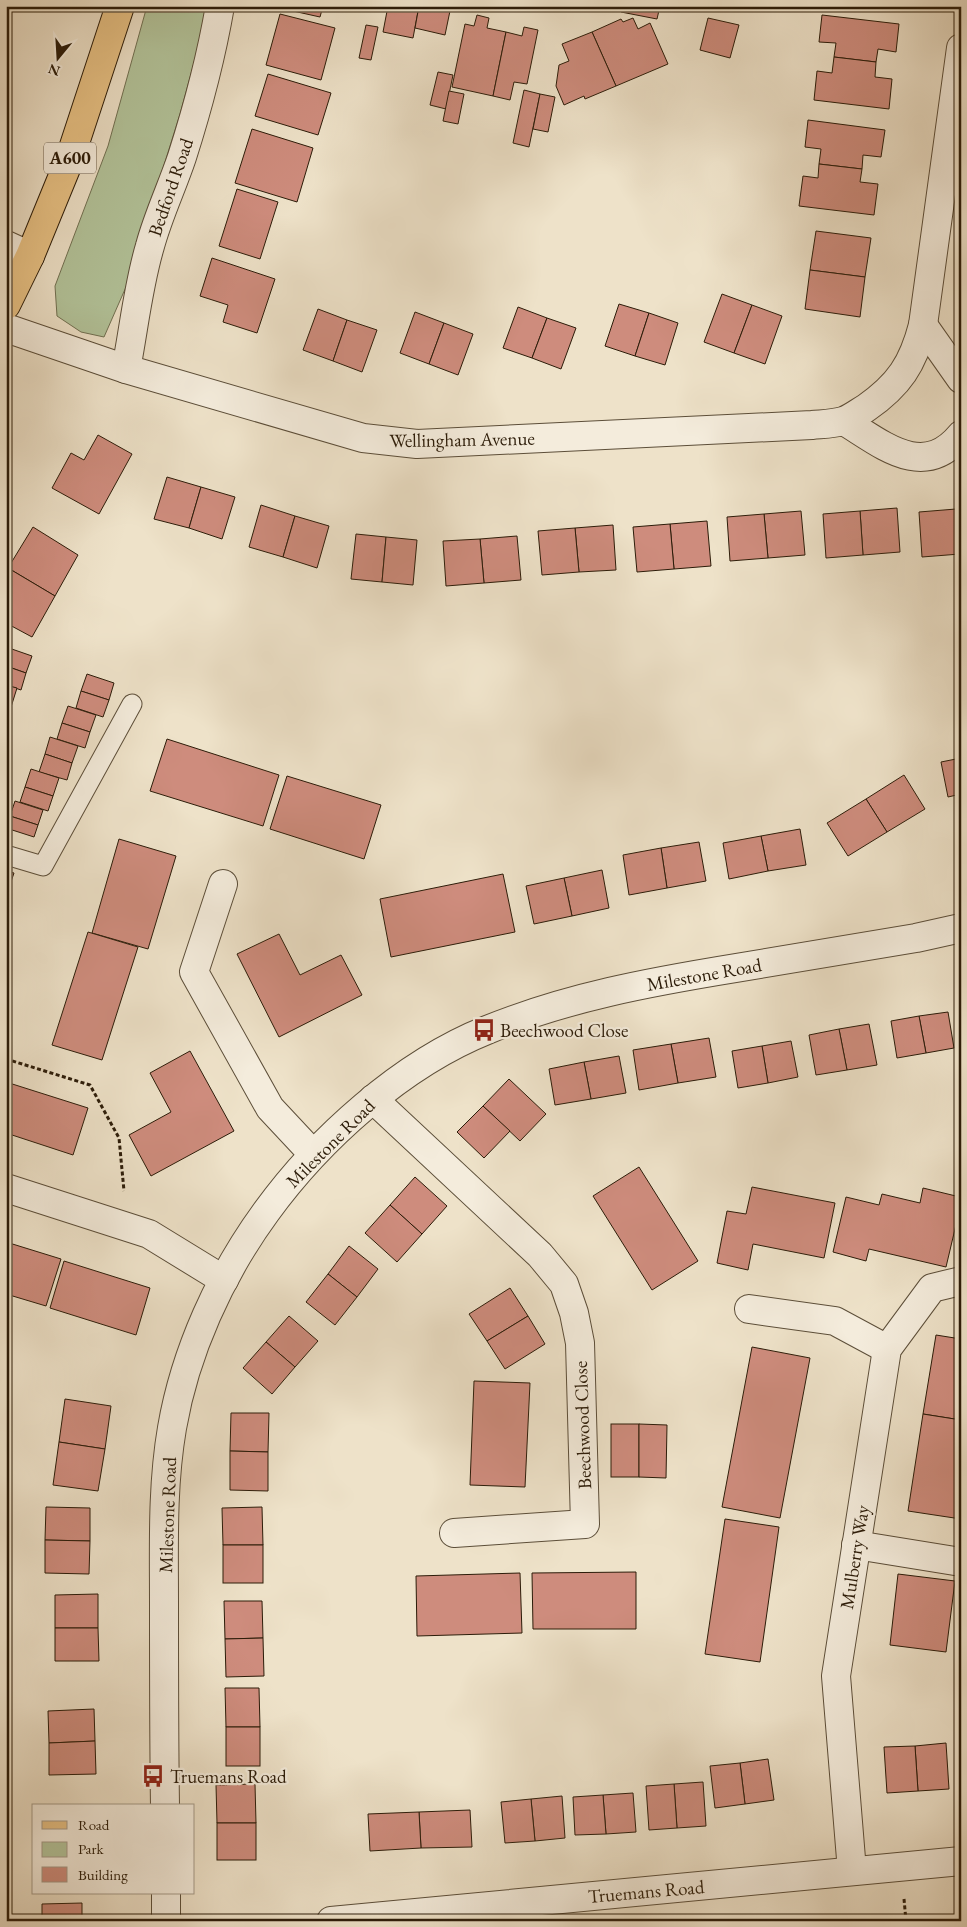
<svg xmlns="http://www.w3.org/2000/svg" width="967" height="1927" viewBox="0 0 967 1927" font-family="'EB Garamond',serif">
<rect width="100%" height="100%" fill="#eee2c9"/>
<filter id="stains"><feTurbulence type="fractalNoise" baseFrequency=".004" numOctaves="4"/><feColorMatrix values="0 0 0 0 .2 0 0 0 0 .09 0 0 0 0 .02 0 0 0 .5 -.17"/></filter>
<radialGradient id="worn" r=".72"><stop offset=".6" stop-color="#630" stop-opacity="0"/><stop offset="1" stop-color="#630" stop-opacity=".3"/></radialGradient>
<path fill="#b3c49b" stroke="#707052" d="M147 6H207L201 37 180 114 126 287 104 337 81 332 57 316 55 286 108 146Z"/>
<g fill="#ce8c7d" stroke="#2c1c09">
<path d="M285 6H323L320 17 284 9Z"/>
<path d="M388 6H419L413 38 383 32Z"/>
<path d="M419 6H451L445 35 415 28Z"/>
<path d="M622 6H660L657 19 621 12Z"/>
<path d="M280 14 335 28 321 80 266 65Z"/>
<path d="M477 15 489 18 487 28 506 32 493 96 452 87 465 24 474 26Z"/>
<path d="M822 15 899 24 896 52 878 49 876 62 834 57 836 43 819 42Z"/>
<path d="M633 18 638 29 650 23 668 64 616 86 592 32 621 19 623 22Z"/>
<path d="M708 18 739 25 730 58 700 50Z"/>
<path d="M366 25 378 27 371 60 359 58Z"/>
<path d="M524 27 538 30 527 84 514 82 510 100 493 96 506 32 522 36Z"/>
<path d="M592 32 616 86 585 99 584 96 564 105 556 86 559 65 569 61 562 44Z"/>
<path d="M834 57 876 62 875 77 892 79 889 109 814 100 817 71 832 73Z"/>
<path d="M438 72 453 75 446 109 430 105Z"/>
<path d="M268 74 331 93 318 135 255 116Z"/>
<path d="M524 90 540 94 529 147 513 143Z"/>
<path d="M449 91 464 94 458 124 443 121Z"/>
<path d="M540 94 555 97 548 132 533 129Z"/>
<path d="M808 120 885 130 881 157 863 155 862 169 819 164 821 149 805 147Z"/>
<path d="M252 129 313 148 297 202 235 183Z"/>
<path d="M819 164 862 169 860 182 878 184 874 215 799 206 803 176 818 178Z"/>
<path d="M237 189 278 202 260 259 219 246Z"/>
<path d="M816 231 871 238 865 277 810 270Z"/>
<path d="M212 258 275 279 257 333 223 322 228 305 200 296Z"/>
<path d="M810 270 865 277 860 317 805 309Z"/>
<path d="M722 294 752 305 734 353 704 342Z"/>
<path d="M619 304 649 313 635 356 605 346Z"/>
<path d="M752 305 782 316 765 364 734 353Z"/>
<path d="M518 307 547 318 532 358 503 348Z"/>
<path d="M318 309 347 320 333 361 303 350Z"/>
<path d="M415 312 444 323 429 364 400 353Z"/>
<path d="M649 313 678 323 665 365 635 356Z"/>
<path d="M547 318 576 328 561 369 532 358Z"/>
<path d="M347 320 377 330 362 372 333 361Z"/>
<path d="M444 323 473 334 458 375 429 364Z"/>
<path d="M98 435 132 454 99 514 52 488 71 453 84 460Z"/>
<path d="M167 477 201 487 189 528 154 519Z"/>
<path d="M201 487 235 497 222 539 189 528Z"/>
<path d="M261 505 295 516 283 557 249 547Z"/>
<path d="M897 508 900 552 863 555 860 511Z"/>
<path d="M956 509 960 554 922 557 919 512Z"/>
<path d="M956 509H961V554H960Z"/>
<path d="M801 511 805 555 768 558 764 514Z"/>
<path d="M860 511 863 555 826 558 823 514Z"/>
<path d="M764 514 768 558 730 561 727 517Z"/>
<path d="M295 516 329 526 317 568 283 557Z"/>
<path d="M707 521 711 566 674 569 670 524Z"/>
<path d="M670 524 674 569 637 572 633 527Z"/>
<path d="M613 525 616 570 579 572 575 528Z"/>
<path d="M33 527 78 555 55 596 8 568Z"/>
<path d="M575 528 579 572 542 575 538 531Z"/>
<path d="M356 534 386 537 382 582 351 579Z"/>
<path d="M517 536 521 580 484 583 480 539Z"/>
<path d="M386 537 417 540 413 585 382 582Z"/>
<path d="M480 539 484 583 446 586 443 541Z"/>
<path d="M8 568 55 596 32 637 6 623V571Z"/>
<path d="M6 647 32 656 26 673 6 666Z"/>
<path d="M6 666 26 673 21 690 6 685Z"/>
<path d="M87 674 114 683 109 700 81 691Z"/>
<path d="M6 685 17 688 11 707 6 705Z"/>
<path d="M81 691 109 700 103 717 76 708Z"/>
<path d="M68 706 96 715 90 732 62 723Z"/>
<path d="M62 723 90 732 85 748 57 739Z"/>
<path d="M50 737 78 746 72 763 45 754Z"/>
<path d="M167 739 279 775 263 826 150 791Z"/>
<path d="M45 754 72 763 67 780 39 772Z"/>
<path d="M961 758V794L948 797 941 762Z"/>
<path d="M31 769 59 778 53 796 25 787Z"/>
<path d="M904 775 925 809 887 832 866 799Z"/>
<path d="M287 776 381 805 364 859 270 829Z"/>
<path d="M25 787 53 796 48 811 20 802Z"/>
<path d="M866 799 887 832 848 856 827 823Z"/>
<path d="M15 801 43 810 38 825 10 816Z"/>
<path d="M10 816 38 825 34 837 6 828Z"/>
<path d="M800 829 806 865 768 871 761 836Z"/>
<path d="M761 836 768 871 729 879 723 843Z"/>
<path d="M119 839 176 856 148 949 92 933Z"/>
<path d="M699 842 706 881 667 888 661 848Z"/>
<path d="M661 848 667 888 629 895 623 855Z"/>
<path d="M602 870 609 908 572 916 564 878Z"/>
<path d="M6 871 14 873 6 896Z"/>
<path d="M503 874 515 932 391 957 380 899Z"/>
<path d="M564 878 572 916 534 924 526 886Z"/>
<path d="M88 932 138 947 102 1060 52 1045Z"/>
<path d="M279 934 300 975 341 955 362 995 279 1037 237 954Z"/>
<path d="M948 1012 954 1048 926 1053 919 1016Z"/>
<path d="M919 1016 926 1053 897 1058 891 1021Z"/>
<path d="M869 1024 877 1065 847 1070 839 1029Z"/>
<path d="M839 1029 847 1070 816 1075 809 1035Z"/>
<path d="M709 1038 716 1077 678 1083 671 1044Z"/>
<path d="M791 1041 798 1077 768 1083 762 1046Z"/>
<path d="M671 1044 678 1083 639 1090 633 1050Z"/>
<path d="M762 1046 768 1083 738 1088 732 1051Z"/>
<path d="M190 1051 234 1131 151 1176 129 1135 171 1112 150 1073Z"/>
<path d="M619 1056 626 1093 591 1099 584 1062Z"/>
<path d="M584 1062 591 1099 555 1105 549 1069Z"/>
<path d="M509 1079 546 1114 520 1141 483 1106Z"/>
<path d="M6 1082 88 1108 73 1155 6 1133Z"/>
<path d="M483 1106 510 1131 484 1158 457 1132Z"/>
<path d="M639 1167 698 1261 652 1290 593 1196Z"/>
<path d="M415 1177 447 1206 422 1234 390 1205Z"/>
<path d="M752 1187 835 1203 824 1258 753 1244 748 1270 717 1263 727 1211 746 1214Z"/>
<path d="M923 1188 960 1197 956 1211 959 1212 946 1267 869 1249 866 1261 833 1252 846 1197 879 1205 882 1194 920 1203Z"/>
<path d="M390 1205 422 1234 397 1262 365 1233Z"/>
<path d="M6 1242 61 1259 46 1306 6 1294Z"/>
<path d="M349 1246 378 1269 357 1297 328 1274Z"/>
<path d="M64 1261 150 1288 136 1335 50 1308Z"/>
<path d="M328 1274 357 1297 335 1325 306 1302Z"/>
<path d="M510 1288 528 1316 487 1341 469 1314Z"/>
<path d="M289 1316 318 1341 295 1367 266 1342Z"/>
<path d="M528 1316 545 1344 505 1369 487 1341Z"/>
<path d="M936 1335 961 1339V1420L923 1414Z"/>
<path d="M266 1342 295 1367 272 1394 243 1368Z"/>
<path d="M752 1347 810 1358 780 1518 722 1507Z"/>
<path d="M474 1381 530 1383 525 1487 470 1485Z"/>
<path d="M65 1399 111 1406 105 1449 59 1442Z"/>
<path d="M231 1413H269L268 1452 230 1451Z"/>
<path d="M923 1414 961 1420V1519L908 1511Z"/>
<rect x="611" y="1424" width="28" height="53"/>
<path d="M639 1424 667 1425 666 1478 639 1477Z"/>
<path d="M59 1442 105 1449 98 1491 53 1485Z"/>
<path d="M230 1451 268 1452V1491L230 1490Z"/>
<path d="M46 1507 90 1508V1541L45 1540Z"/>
<path d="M262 1507 263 1545H223L222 1508Z"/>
<path d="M725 1519 779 1527 760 1662 705 1654Z"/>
<path d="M45 1540 90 1541 89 1574 45 1573Z"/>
<rect x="223" y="1545" width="40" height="38"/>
<path d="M636 1572V1629H533L532 1573Z"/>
<path d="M520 1573 522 1633 417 1636 416 1576Z"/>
<path d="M898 1574 955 1581 946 1652 890 1645Z"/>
<path d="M98 1594V1628H55V1595Z"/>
<path d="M224 1601H262L263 1638 225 1639Z"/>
<path d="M55 1628H98L99 1661H55Z"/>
<path d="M263 1638 264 1676 226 1677 225 1639Z"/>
<path d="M225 1688H259L260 1727H226Z"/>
<path d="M94 1709 95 1741 49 1743 48 1711Z"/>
<rect x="226" y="1727" width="34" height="39"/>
<path d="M95 1741 96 1774 49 1775V1743Z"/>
<path d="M946 1743 949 1789 918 1791 915 1746Z"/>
<path d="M915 1746 918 1791 887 1793 884 1747Z"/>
<path d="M768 1759 774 1800 745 1804 740 1763Z"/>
<path d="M740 1763 745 1804 715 1808 710 1766Z"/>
<path d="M703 1782 706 1826 677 1828 674 1784Z"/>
<path d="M255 1784 256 1823H217L216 1785Z"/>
<path d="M674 1784 677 1828 649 1830 646 1786Z"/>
<path d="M633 1793 636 1832 606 1834 603 1795Z"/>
<path d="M603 1795 606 1834 575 1835 573 1797Z"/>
<path d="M562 1796 565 1838 535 1841 531 1799Z"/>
<path d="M531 1799 535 1841 505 1843 501 1802Z"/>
<path d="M470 1810 472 1847 421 1848 419 1812Z"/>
<path d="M419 1812 421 1848 370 1851 368 1814Z"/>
<rect x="217" y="1823" width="39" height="37"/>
<path d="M82 1903V1921H42V1904Z"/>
</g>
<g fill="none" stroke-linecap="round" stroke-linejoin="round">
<defs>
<path id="service" d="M6 855 43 866 132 704"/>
<g id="minor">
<path d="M6 245 30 256"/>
<path d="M923 325 961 379"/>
<path d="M6 328 126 369 363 438 417 444 812 425C822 424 833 424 843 421 850 419 859 412 866 408 899 385 913 364 923 325L961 48"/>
<path d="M126 369C134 328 138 286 150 246 158 216 172 187 182 157 198 107 211 58 220 6"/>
<path d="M844 421C882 444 923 481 961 435"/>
<path d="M223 884 194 972 270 1108 313 1154"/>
<path d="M373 1099 540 1255 564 1284 574 1313 580 1343 585 1524 454 1533"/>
<path d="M6 1188 149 1234 224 1280"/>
<path d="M749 1309 835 1321 887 1349"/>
<path d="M856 1545 961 1562"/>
<path d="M165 1806C164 1738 164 1671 164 1603 164 1545 162 1486 172 1428 185 1352 220 1275 266 1212 319 1139 402 1064 487 1030 568 997 650 982 736 968 796 958 856 948 916 938L961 928"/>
<path d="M852 1871 836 1676 887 1349 932 1288 961 1281"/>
<path d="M166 1893V1921"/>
<path d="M331 1921 961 1861"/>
</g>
<path id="primary" d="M6 305 30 256 69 161 120 6"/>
</defs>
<use href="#service" stroke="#5c4e39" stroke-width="21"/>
<use href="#minor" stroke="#5c4e39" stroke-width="30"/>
<use href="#primary" stroke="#2c1c09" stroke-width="30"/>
<g stroke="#2c1c09" stroke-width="3" stroke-dasharray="4 2.5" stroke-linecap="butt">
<path d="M6 1059 90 1085 119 1138 124 1191"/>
<path d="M904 1899 906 1921"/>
</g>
<use href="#service" stroke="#f4ecdc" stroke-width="19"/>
<use href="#minor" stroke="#f4ecdc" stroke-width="28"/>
<use href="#primary" stroke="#e7c184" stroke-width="28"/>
</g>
<defs>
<symbol id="bus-bare" viewBox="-9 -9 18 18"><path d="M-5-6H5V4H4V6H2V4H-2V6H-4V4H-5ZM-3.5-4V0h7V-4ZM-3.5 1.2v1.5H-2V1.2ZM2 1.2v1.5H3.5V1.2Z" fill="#8f2418" stroke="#f4ecdc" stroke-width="2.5" paint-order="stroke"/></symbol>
</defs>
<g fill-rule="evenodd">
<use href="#bus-bare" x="468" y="1014" width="32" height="32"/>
<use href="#bus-bare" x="137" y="1760" width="32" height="32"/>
</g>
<g text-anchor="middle" stroke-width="4.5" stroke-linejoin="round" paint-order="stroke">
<rect fill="#f4ecdc" stroke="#685a48" stroke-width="1" x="44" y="142.5" width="52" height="31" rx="4"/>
<g font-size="18" font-weight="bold" fill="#2c1c09">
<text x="70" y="164">A600</text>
</g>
<g font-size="19" fill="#2c1c09" stroke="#f4ecdc">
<text transform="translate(170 187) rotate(-71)" y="7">Bedford Road</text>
<text transform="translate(462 439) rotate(-1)" y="7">Wellingham Avenue</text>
<text transform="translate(704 974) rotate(-10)" y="7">Milestone Road</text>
<text transform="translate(330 1143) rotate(-45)" y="7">Milestone Road</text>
<text transform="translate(582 1425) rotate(-92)" y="7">Beechwood Close</text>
<text transform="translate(167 1515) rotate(-88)" y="7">Milestone Road</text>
<text transform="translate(854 1557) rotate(-81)" y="7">Mulberry Way</text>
<text transform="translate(646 1891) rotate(-5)" y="7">Truemans Road</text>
</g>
<g font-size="19" fill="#2c1c09" stroke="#f4ecdc" text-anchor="start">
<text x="500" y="1037">Beechwood Close</text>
<text x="170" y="1783">Truemans Road</text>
</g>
</g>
<rect width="967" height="1927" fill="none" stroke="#eee2c9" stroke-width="25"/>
<rect x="8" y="8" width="952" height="1912" fill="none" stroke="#2c1c09" stroke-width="2.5"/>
<rect x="12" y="12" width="942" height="1902" fill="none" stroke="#2c1c09"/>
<rect x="32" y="1804" width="162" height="90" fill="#f4ecdc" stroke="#a49988"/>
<rect x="42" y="1821" width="25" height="8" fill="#e7c184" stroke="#a49988"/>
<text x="78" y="1830" font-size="15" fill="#2c1c09">Road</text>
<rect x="42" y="1842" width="25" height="15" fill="#b3c49b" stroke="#a49988"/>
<text x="78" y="1854" font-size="15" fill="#2c1c09">Park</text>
<rect x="42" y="1867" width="25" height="15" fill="#ce8c7d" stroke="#a49988"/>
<text x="78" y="1880" font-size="15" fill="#2c1c09">Building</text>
<g transform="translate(58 58) rotate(198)" stroke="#f4ecdc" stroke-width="4" paint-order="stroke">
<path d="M0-4L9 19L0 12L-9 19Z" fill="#2c1c09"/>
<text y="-8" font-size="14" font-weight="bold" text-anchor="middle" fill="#2c1c09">N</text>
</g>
<rect width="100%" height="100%" filter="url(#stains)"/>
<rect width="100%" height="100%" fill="url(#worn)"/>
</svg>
